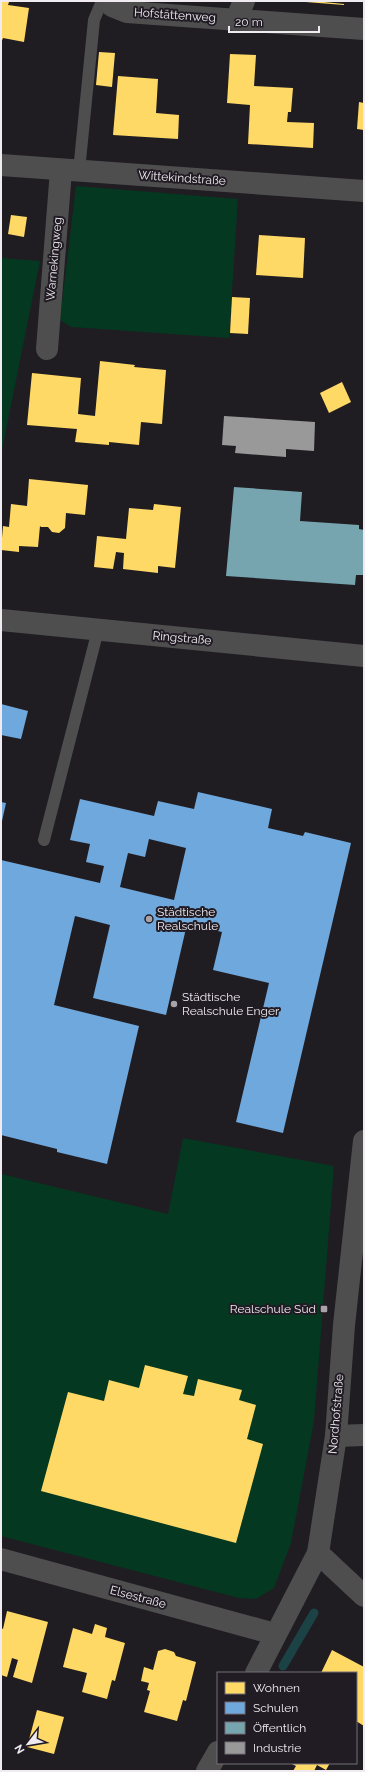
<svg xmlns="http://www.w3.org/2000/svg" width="365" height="1772" viewBox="0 0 365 1772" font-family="Raleway,sans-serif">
<rect width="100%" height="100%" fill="#201d22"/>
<g fill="#043820">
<path d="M76 186 238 199 229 338 71 327 60 320Z"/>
<path d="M1 258 40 261 2 450H1Z"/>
<path d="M183 1138 334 1166 314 1421 291 1543 274 1588 256 1599 239 1598 1 1536V1174L168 1214Z"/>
</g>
<g fill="#ffd966">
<path d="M1 1 9 2 8 5 29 8 24 42 3 38 1 43Z"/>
<path d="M293 1H324V2L344 4V5Z"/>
<path d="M99 52 115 53 112 87 96 85Z"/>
<path d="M230 54 256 55 254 86 293 88 291 112H288L287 122 314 123 313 148 248 144 250 105 227 103Z"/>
<path d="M118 76 158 79 156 113 179 115 178 139 113 135Z"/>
<path d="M359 102 364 103V130L357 129Z"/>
<path d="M11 215 27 217 24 237 8 234Z"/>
<path d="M259 235 305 238 303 278 256 275Z"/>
<path d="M232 297 250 298 248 334 230 333Z"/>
<path d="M100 361 135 365 134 367 166 370 162 424 141 422 139 445 109 442V445L75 442 77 429 27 425 32 373 81 378 78 414 95 416Z"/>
<path d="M342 382 351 402 329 413 320 393Z"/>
<path d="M29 479 88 485 85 515 66 513 65 528 59 533 52 532 48 527H41L40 526 38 547 19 546V552L1 550 3 526 9 527 11 504 27 506Z"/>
<path d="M154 504 181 507 175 568 158 566V573L123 569 124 553 116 552 113 569 94 567 97 536 126 539 129 508 153 510Z"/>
<path d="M145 1365 188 1376 183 1394 194 1396 198 1379 242 1390 239 1400 256 1405 247 1439 263 1444 236 1543 41 1491 68 1392 104 1401 109 1380 139 1388Z"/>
<path d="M7 1611 48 1622 32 1683 13 1677 18 1660 12 1658 7 1677 1 1675V1628L3 1629Z"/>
<path d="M95 1624 107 1628 105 1637 125 1643 115 1681 112 1680 107 1699 82 1692 87 1673 63 1667 73 1628 92 1634Z"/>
<path d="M165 1649 174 1652 176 1656 196 1662 186 1701 183 1700 177 1721 144 1712 150 1691 147 1690 149 1683 141 1681 144 1667 153 1670 158 1651Z"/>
<path d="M332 1650 364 1667V1726L356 1721V1673H321Z"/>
<path d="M37 1710 64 1717 54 1754 27 1747Z"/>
<path d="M290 1763H330L326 1770 317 1765 314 1771H293L296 1766Z"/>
</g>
<g fill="#6fa8dc" fill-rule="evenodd">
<path d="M1 704 28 711 21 739 1 735Z"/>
<path d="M198 792 272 809 268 828 303 836 305 832 351 843 283 1133 236 1122 269 983 213 970 222 932 187 924 166 1015 93 998 110 925 75 916 54 1005 139 1026 107 1164 57 1152V1149L1 1135V860L100 883 104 866 86 862 90 844 70 840 80 799 154 816 158 801 194 809ZM149 839 186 848 174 900 120 887 128 853 145 857Z"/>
<path d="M1 802 6 803 2 821 1 820Z"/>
</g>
<path fill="#76a5af" d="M234 487 302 492 300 521 359 525V529L364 530V575H356L355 585 226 576Z"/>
<path fill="#999" d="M224 416 315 422 314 451 286 449V457L235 453 236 446 222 445Z"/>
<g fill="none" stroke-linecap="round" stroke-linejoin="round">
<path stroke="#1b4245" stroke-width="9" d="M283 1666 314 1613"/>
<g stroke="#4f4e4f" stroke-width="12">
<path d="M79 171 94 20 102 1"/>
<path d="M44 840 98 630"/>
</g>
<g stroke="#4f4e4f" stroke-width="22">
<path d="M109 1 112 6 127 12 364 29"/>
<path d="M236 20 244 1"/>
<path d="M1 165 364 191"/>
<path d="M47 349 61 170"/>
<path d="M1 620 364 656"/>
<path d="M336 1436 364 1435"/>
<path d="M318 1553 364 1596"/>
<path d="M1 1559 275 1634"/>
<path d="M256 1673 318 1553 336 1436 344 1325 364 1141"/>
<path d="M207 1771 218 1752"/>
</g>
</g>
<g fill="#a7a3a9" stroke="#211b24" stroke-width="1.5">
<circle cx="149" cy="919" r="4"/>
<circle cx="174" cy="1004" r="4"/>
<rect x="320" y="1305" width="8" height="8" rx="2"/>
</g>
<g text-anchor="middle" stroke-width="4" stroke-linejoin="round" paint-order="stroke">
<g font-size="12" fill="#efebf1" stroke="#211b24">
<text transform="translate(175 15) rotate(4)" y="4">Hofstättenweg</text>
<text transform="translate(182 178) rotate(4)" y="4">Wittekindstraße</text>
<text transform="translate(54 259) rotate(-85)" y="4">Warnekingweg</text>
<text transform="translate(182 638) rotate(5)" y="4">Ringstraße</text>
<text transform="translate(336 1414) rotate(-85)" y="4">Nordhofstraße</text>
<text transform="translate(138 1597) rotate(15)" y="4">Elsestraße</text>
</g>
<g font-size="12" fill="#efebf1" stroke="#211b24" text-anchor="start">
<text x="157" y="916">Städtische<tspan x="157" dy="14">Realschule</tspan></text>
<text x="182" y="1001">Städtische<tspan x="182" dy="14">Realschule Enger</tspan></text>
<text x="316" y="1313" text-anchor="end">Realschule Süd</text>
</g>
</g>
<rect width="365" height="1772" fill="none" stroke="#efebf1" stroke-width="4"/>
<rect x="217" y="1672" width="140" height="92" fill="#211b24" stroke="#736e76"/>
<rect x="225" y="1682" width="20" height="12" fill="#ffd966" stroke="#736e76"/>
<text x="253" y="1692" font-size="12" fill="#efebf1">Wohnen</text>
<rect x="225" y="1702" width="20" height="12" fill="#6fa8dc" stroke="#736e76"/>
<text x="253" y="1712" font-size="12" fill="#efebf1">Schulen</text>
<rect x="225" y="1722" width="20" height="12" fill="#76a5af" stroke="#736e76"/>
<text x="253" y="1732" font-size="12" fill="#efebf1">Öffentlich</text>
<rect x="225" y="1742" width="20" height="12" fill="#999999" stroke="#736e76"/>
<text x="253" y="1752" font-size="12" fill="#efebf1">Industrie</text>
<g transform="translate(28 1744) rotate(239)" stroke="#211b24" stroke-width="3" paint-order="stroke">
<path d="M0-3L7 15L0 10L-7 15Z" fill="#efebf1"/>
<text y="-6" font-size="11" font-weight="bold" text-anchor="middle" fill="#efebf1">N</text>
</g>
<path d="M229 26v6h90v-6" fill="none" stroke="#efebf1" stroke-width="2"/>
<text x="235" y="26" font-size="12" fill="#efebf1" stroke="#211b24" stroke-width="3" paint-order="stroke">20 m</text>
</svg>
